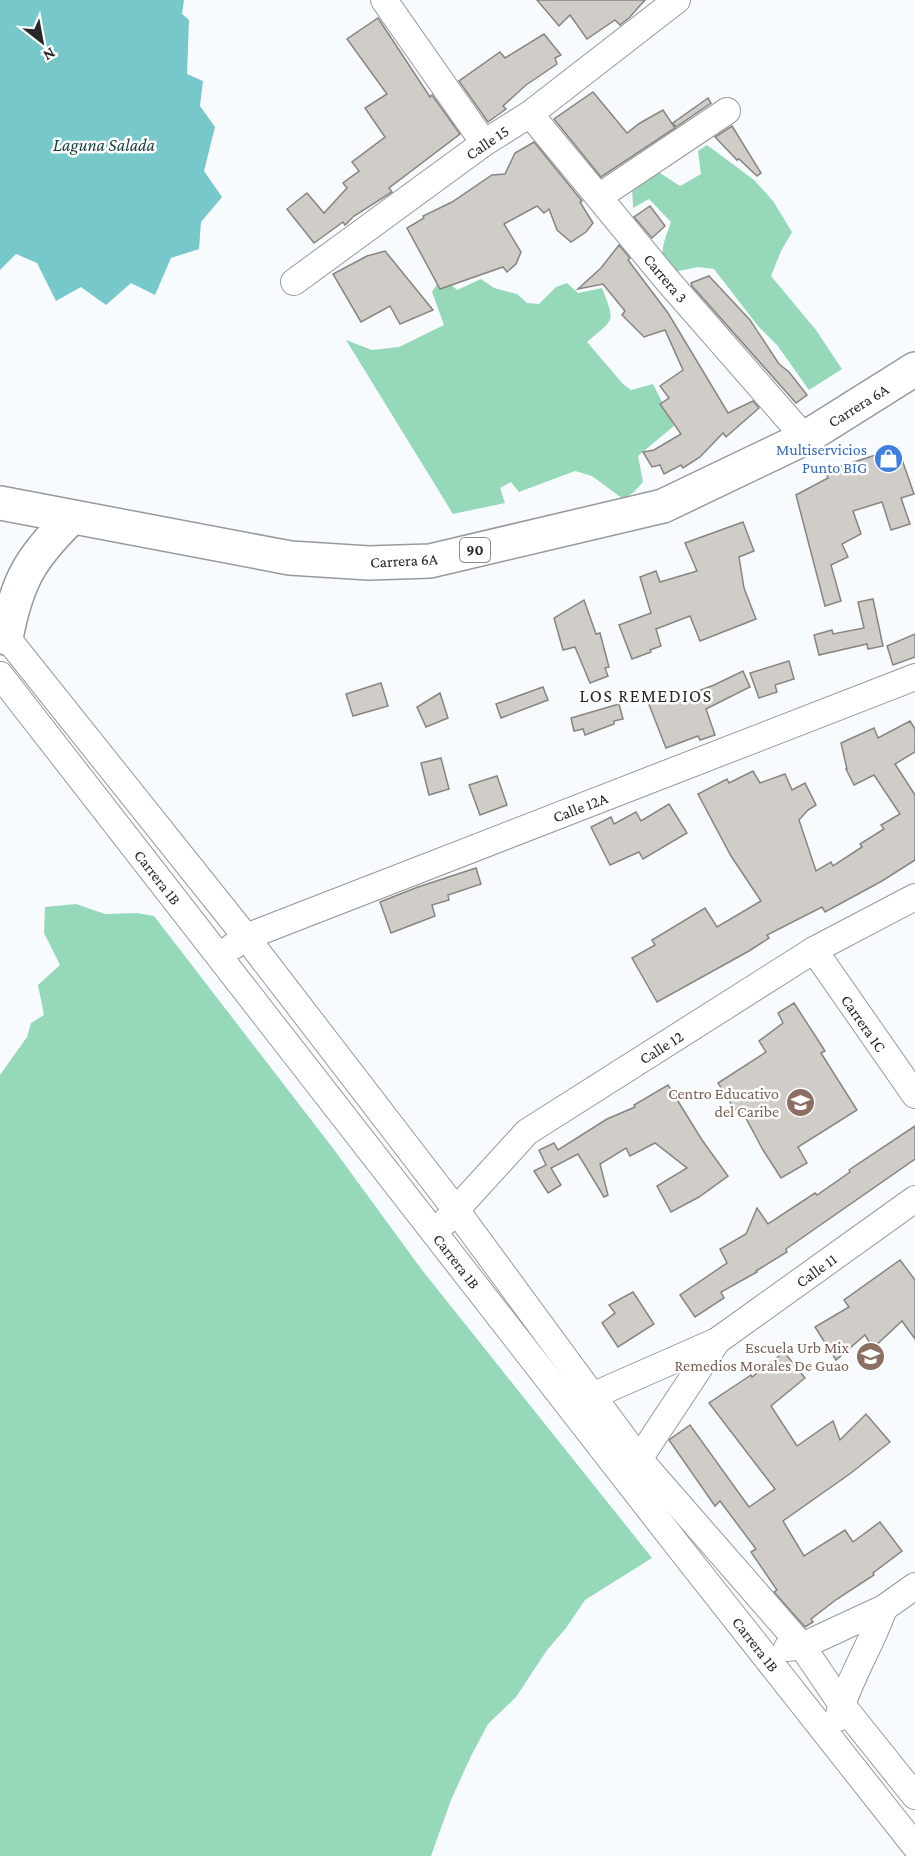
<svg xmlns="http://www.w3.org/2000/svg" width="915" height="1856" viewBox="0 0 915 1856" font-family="'Crimson Pro',serif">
<rect width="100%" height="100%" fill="#f8fbfe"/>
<g fill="#96d8ba">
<path d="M707 145 754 180 773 201 792 232 781 251 771 276 816 330 842 369 809 390 777 345 758 326 714 269 698 267 669 273C657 255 664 242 671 222L649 199 633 208 632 186 644 176 660 173 680 186 701 174 698 151Z"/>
<path d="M442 276 457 290 481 279 494 288 517 294 527 303 539 304 556 287 567 283 578 293 602 288C616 324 614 318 587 342L623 384 631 390 653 384 674 426 638 456 643 482 634 492 623 499 592 476 575 471 519 492 511 482 500 488 505 503 453 514 346 340 372 350 399 347 444 325 432 292Z"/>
<path d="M76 904 105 914 137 913 154 916 335 1151 422 1270 652 1558 585 1600 566 1628 547 1650 516 1697 488 1724 471 1756 451 1800 431 1856H0V1075L27 1037 31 1023 44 1015 38 985 60 965 44 933 45 907Z"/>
</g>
<path fill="#76c8ca" d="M0 0H184L182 14 189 20 187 74 203 81 200 106 215 127 204 171 222 197 201 222 199 249 171 258 155 295 131 283 106 305 81 287 56 301 37 263 16 254 0 270Z"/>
<g fill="#d0ccc8" stroke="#888581" stroke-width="1.5">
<path d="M537 0H645L629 18 620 25 615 20 587 39 570 15 559 26Z"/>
<path d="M378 18 430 97 432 95 460 134 389 188 392 192 354 216 345 225 343 222 314 243 287 209 307 193 324 213 347 188 343 183 359 171 352 162 385 137 365 108 387 94 347 39Z"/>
<path d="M544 34 561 55 555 58 557 64 526 85 503 106 506 109 488 122 459 81 500 52 505 58Z"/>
<path d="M593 92 627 133 640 123 663 110 675 128 601 177 554 119Z"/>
<path d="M708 98 711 103 676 127 673 123Z"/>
<path d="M732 126 761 173 757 176 739 159 737 160 715 137Z"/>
<path d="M534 142 582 201 580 202 593 223 586 232 571 242 557 230 549 209 544 213 537 206 504 224 521 252 516 264 507 272 503 267 440 289 407 228 424 218 423 216 452 202 492 175 505 174 515 153Z"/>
<path d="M650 206 665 226 652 238 634 217Z"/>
<path d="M619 245 630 258 628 260 668 313 728 413 753 401 759 408 726 437 723 433 700 457 683 468 681 465 664 474 660 465 652 467 643 452 654 450 681 434 660 404 669 398 660 386 683 370 665 330 644 337 622 315 625 311 603 284 578 289 601 268Z"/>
<path d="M385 251 433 310 400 324 390 306 361 322 333 274 367 256Z"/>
<path d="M709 276 750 320 779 364 789 372 807 395 796 403 692 286 691 283Z"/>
<path d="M898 448 914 494 901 498 910 524 891 530 882 502 853 511 861 534 842 544 848 557 831 565 841 601 825 606 796 495 828 478 825 471Z"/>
<path d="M743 522 754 551 739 557 744 588 756 619 700 641 690 616 656 629 661 646 650 650 651 652 632 659 619 625 651 613 640 577 656 571 660 582 697 571 685 543Z"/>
<path d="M873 599 883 646 868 649 867 644 819 655 814 635 832 630 833 634 864 628 858 602Z"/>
<path d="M584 600 596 634 600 633 609 667 605 668 608 676 590 683 575 647 563 650 554 618Z"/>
<path d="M915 634V657L893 665 887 646Z"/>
<path d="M789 661 794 679 775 685 777 692 759 698 750 673Z"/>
<path d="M743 671 750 687 706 709 715 735 700 740 698 736 666 748 648 702 669 694 672 701 714 685Z"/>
<path d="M381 683 388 706 353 716 346 694Z"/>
<path d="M543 687 548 700 501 718 496 704Z"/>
<path d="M440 693 448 718 426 727 417 707Z"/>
<path d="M619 704 623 719 614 721V724L585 735 583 729 574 731 571 718Z"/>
<path d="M910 721 915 729V752L895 764 915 795V860L882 881 825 912 822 907 767 935 769 938 749 951 657 1002 632 958 655 945 652 940 705 908 717 927 761 901 731 856 698 794 727 779 729 783 753 771 760 783 785 774 792 790 805 783 816 805 808 810 799 820 816 871 831 862 833 866 862 847 860 844 884 829 881 825 900 814 874 775 854 785 846 769H847L841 743 874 728 878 738Z"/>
<path d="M441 758 449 789 429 795 421 763Z"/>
<path d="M497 776 507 805 480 815 469 785Z"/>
<path d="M669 804 687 833 643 859 639 852 610 865 591 827 611 817 614 824 636 812 641 821Z"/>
<path d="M476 868 481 884 448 895 449 900 432 905 435 916 391 933 380 902 418 887Z"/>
<path d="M794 1003 825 1051 821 1053 857 1110 798 1147 807 1163 781 1178 763 1150 740 1107 735 1110 718 1083 766 1052 759 1041 783 1023 778 1013Z"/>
<path d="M668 1085 702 1140 728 1176 699 1197 671 1212 657 1186 687 1168 655 1143 630 1156 626 1148 600 1164 608 1195 604 1197 578 1154 551 1168 561 1185 548 1193 534 1171 546 1165 539 1150 554 1143 558 1150 607 1119 635 1107 634 1105Z"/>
<path d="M915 1126V1159L786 1249 787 1252 756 1271 757 1272 721 1292 724 1298 695 1317 680 1295 727 1263 720 1249 746 1234 757 1208 768 1224 815 1193 817 1195 850 1172 849 1170Z"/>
<path d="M900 1260 915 1280V1339L902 1321 873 1348 865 1335 836 1360 815 1327 849 1307 844 1300Z"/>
<path d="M633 1292 654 1324 618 1347 602 1323 615 1313 609 1305Z"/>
<path d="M784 1352 805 1378 771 1406 797 1446 833 1421 840 1440 866 1414 890 1442 851 1473 783 1521 804 1556 845 1530 853 1542 880 1522 902 1551 873 1573 874 1575 837 1599 811 1619 813 1622 805 1627 774 1592 777 1590 751 1552 756 1549 720 1501 715 1506 669 1440 690 1425 749 1507 775 1489 709 1403 751 1375 752 1377Z"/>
</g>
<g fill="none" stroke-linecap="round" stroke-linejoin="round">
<defs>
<g id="minor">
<path d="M384 0 484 143"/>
<path d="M530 114 667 280 805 438"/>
<path d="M600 196 727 111"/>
<path d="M294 282 484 143 530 114 677 0"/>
<path d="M0 629 246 937 456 1210 639 1459 802 1646 842 1705 915 1796"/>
<path d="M0 675 682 1551 915 1846"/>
<path d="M232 947 246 937 915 677"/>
<path d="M814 950 915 1095"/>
<path d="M445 1222 527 1132 814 950 915 897"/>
<path d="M580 1406 592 1396 717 1341 915 1199"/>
<path d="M633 1472 639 1459 717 1341"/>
<path d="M787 1648 802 1646 884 1608 915 1586"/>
<path d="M838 1718C848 1680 871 1646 884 1608"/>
</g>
<g id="highway">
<path d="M0 503 290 558 369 563 430 561 663 506 805 438 915 369"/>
<path d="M6 638C17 581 30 558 71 518"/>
</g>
</defs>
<use href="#minor" stroke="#96999d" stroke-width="28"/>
<use href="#highway" stroke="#96999d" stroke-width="36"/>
<use href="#minor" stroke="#fff" stroke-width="26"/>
<use href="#highway" stroke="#fff" stroke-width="33"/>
</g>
<defs>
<symbol id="shop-disc" viewBox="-11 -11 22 22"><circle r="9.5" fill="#3f7fe0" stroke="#fff"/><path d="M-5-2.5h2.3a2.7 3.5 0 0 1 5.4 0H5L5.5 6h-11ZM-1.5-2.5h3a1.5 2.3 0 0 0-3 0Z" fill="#fff"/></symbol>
<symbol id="school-disc" viewBox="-11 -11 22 22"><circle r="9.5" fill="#8d6e63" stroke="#fff"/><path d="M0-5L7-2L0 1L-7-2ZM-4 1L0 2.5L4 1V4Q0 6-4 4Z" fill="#fff"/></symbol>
</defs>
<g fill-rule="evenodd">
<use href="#shop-disc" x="872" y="442" width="33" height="33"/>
<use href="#school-disc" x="784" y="1086" width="33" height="33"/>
<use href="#school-disc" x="854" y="1340" width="33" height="33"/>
</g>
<g text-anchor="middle" stroke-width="5" stroke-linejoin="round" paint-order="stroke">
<rect fill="#fff" stroke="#686869" stroke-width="1.5" x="460" y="538" width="30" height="24" rx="4.5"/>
<g font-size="15" font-weight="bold" fill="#272829">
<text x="475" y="555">90</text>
</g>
<g font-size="16" fill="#272829" stroke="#fff">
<text transform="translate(487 142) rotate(-34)" y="6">Calle 15</text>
<text transform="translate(666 278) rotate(50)" y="6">Carrera 3</text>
<text transform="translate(858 405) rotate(-32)" y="6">Carrera 6A</text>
<text transform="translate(404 560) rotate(-3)" y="6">Carrera 6A</text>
<text transform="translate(580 807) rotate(-21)" y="6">Calle 12A</text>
<text transform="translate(158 877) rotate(52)" y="6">Carrera 1B</text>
<text transform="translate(864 1023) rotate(55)" y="6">Carrera 1C</text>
<text transform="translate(661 1047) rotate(-32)" y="6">Calle 12</text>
<text transform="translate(457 1261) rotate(52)" y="6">Carrera 1B</text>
<text transform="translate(816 1270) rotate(-36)" y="6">Calle 11</text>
<text transform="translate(756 1644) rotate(52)" y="6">Carrera 1B</text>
</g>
<g font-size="16" fill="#366cbe" stroke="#fff" text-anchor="end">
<text x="867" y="455">Multiservicios<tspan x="867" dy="18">Punto BIG</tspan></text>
</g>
<g font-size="16" fill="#785e54" stroke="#fff" text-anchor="end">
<text x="779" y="1099">Centro Educativo<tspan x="779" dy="18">del Caribe</tspan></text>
<text x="849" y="1353">Escuela Urb Mix<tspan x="849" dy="18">Remedios Morales De Guao</tspan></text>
</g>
<g font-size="18" font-style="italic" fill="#163e3f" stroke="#fff">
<text x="104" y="151">Laguna Salada</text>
</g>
<g font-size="18" letter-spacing="1.5" fill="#272829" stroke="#fff">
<text x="646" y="702">LOS REMEDIOS</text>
</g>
</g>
<g transform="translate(42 42) rotate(149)" stroke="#ffffff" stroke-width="4.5" paint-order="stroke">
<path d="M0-4.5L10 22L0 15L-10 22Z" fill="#272829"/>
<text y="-9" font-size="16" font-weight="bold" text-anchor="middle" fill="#272829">N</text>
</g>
</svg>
